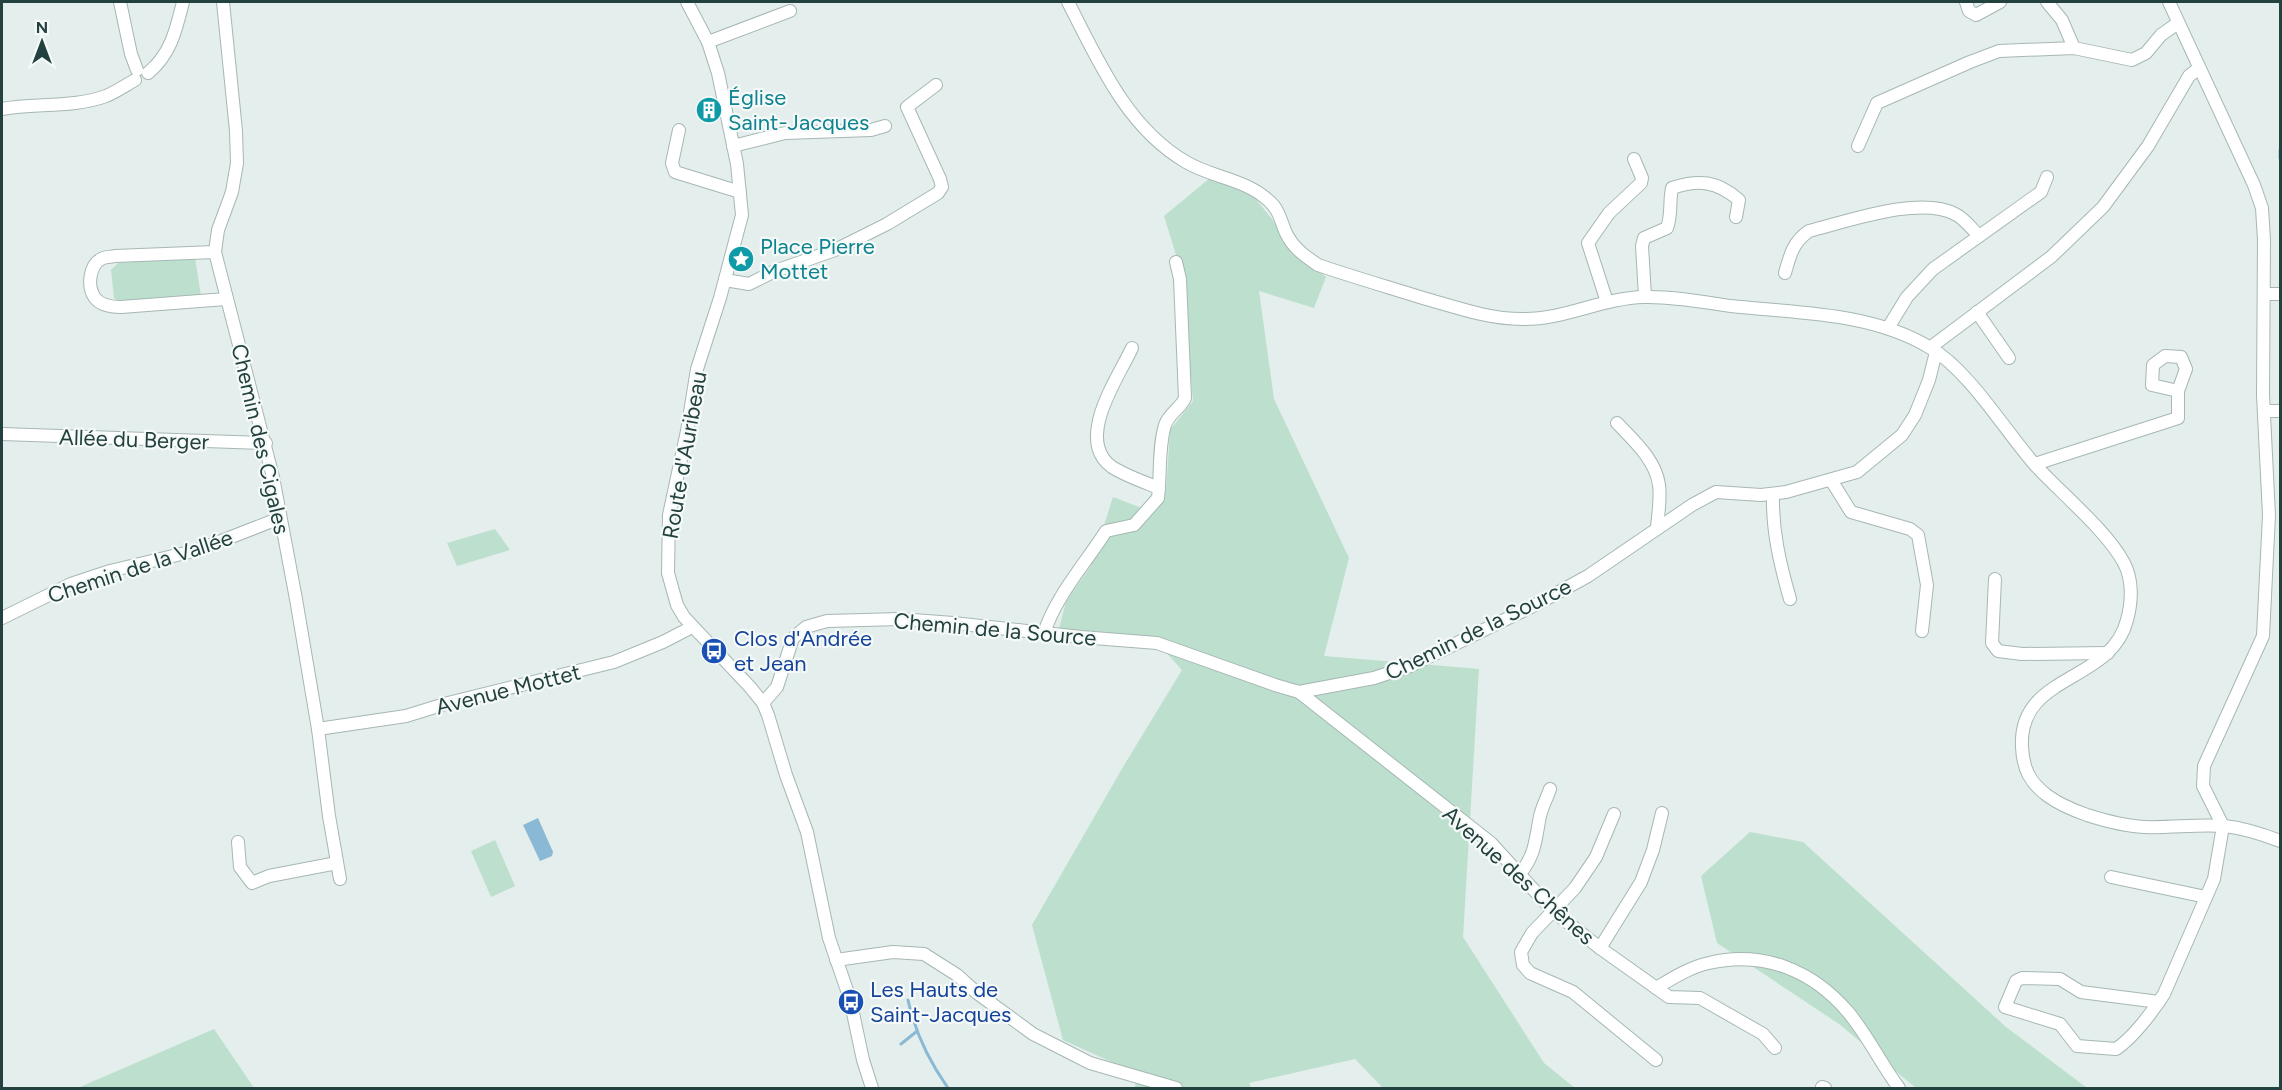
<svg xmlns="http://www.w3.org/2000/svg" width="2282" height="1090" viewBox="0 0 2282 1090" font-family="Figtree,sans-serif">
<rect width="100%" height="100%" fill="#e4eeec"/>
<g fill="#bce0cd">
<path d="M1210 178 1249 191 1272 219 1299 255 1326 277 1314 308 1259 291 1274 399 1349 558 1324 656 1479 669 1463 937 1544 1063 1575 1088H1383L1355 1059 1249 1083 1251 1088H1135L1136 1073 1063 1040 1032 925 1123 767 1182 670 1162 648 1059 629 1066 602 1091 566 1113 497 1152 512 1166 492 1170 430 1193 401 1181 271 1164 216Z"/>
<path d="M195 258 201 296 120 302 114 298 111 270 118 263Z"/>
<path d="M495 529 510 550 457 566 447 543Z"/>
<path d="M1750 832 1803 842 2006 1027 2087 1088H1916L1839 1024 1717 943 1701 876Z"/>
<path d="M495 840 515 886 491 897 471 851Z"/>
<path d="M214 1029 254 1088H77L80 1087Z"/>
</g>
<path fill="#8ab9d5" d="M538 818 553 852 552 856 540 861 523 825Z"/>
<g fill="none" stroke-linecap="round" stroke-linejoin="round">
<g stroke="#8ab9d5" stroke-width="3">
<path d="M2280 150V158"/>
<path d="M908 1000C915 1033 929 1061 948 1088"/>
<path d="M901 1044 916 1032"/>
</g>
<defs>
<g id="minor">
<path d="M120 2 131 54 137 70"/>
<path d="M223 2 236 131 237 163 232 192 218 230 215 252 273 477 296 599 318 729 329 816 340 879"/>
<path d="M687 2 708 42 718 73 737 164 742 215 720 298 697 369 687 431 669 515 668 573 677 605 684 617 750 687 763 703 768 715 786 775 807 832 829 938 850 999 863 1060 872 1088"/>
<path d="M1068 2C1098 60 1126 127 1186 162 1213 178 1246 179 1269 201 1279 209 1281 222 1286 233 1293 248 1305 256 1318 265 1353 277 1388 287 1423 298 1455 307 1488 319 1522 319 1564 320 1602 298 1644 297 1672 296 1703 302 1731 306 1796 313 1871 312 1929 347 1969 370 2005 431 2036 466 2062 494 2107 531 2124 563 2133 580 2132 602 2127 620 2111 684 2018 673 2022 747 2023 769 2030 783 2048 796 2060 805 2073 810 2087 815 2106 821 2124 826 2144 827 2171 828 2198 824 2224 826 2244 828 2262 834 2280 841"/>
<path d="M1966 2 1969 11 1976 15 2000 2"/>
<path d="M2047 2 2062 20 2074 48"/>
<path d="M708 42 790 11"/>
<path d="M148 73C171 54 176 30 183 2"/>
<path d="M2 109C35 103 73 108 106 96 116 92 126 85 135 80"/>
<path d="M679 130 672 163 675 172 740 192"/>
<path d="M733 146 785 133 871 130 885 126"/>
<path d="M1858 146 1877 103 1970 62 1999 51 2074 48 2132 60 2146 53 2161 35 2178 23"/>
<path d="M215 252 115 256C111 257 104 257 101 259 89 266 87 287 95 298 101 306 112 307 121 307L226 299"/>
<path d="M1785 273C1790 255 1793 242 1809 231 1846 222 1920 195 1955 214 1964 218 1972 229 1979 236"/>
<path d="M725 280 749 284 775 271 835 250 887 224 938 193 942 187 940 179 907 107 936 85"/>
<path d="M2264 294H2280"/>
<path d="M1645 296 1642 246 1644 238 1667 228C1672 215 1669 202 1672 188 1699 179 1717 181 1739 200L1736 217"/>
<path d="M1607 302 1588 243 1609 213 1641 183 1642 178 1634 159"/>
<path d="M1977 312 2009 358"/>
<path d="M1888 328 1907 297 1933 269 2041 192 2047 177"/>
<path d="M1931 347 2051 257 2103 207 2148 146 2189 76 2199 68"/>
<path d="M1132 348C1118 378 1074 440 1112 467 1126 476 1144 482 1159 488"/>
<path d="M2264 411H2280"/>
<path d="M1617 423C1633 440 1656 460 1659 485 1661 499 1658 514 1657 528"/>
<path d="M2 434 266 443"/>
<path d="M2035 464 2178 418V391L2186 369 2181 357 2165 356 2153 365 2152 385 2178 391"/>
<path d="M1831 480 1851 512 1910 529 1918 535 1927 585 1922 631"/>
<path d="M1773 494C1772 531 1780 564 1790 599"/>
<path d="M1995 579 1992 643 1998 651 2022 654 2108 653"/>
<path d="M2 618 71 584 110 571 198 550 280 518"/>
<path d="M1044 633C1056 596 1085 564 1106 531L1134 525 1158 498C1161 474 1158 448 1165 425 1169 413 1181 408 1185 398L1180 279 1176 262"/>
<path d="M1299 692 1491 843 1553 911 1600 948 1669 997 1700 998 1763 1034 1775 1048"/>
<path d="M763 703 777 687 793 638 806 627 827 621 900 619 953 623 1081 637 1157 643 1275 685 1299 692 1374 678 1410 666 1537 604 1588 576 1692 505 1716 492 1761 495 1786 492 1857 472 1902 435 1915 415 1929 380 1936 352"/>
<path d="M318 729 406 716 448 703 614 662 663 642 692 627"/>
<path d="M1614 814 1596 857 1575 888 1532 933 1521 952 1523 965 1530 973 1573 992 1656 1060"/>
<path d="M238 842 240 867 252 883 269 876 337 863"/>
<path d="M1519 875C1536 854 1535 841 1540 816 1542 807 1547 798 1550 789"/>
<path d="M2111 877 2206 897"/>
<path d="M1600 948 1641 882 1653 850 1662 813"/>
<path d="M836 960 893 952 924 954 957 975 977 993 1033 1034 1090 1063 1176 1088"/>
<path d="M1656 988C1673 978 1690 967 1709 963 1764 950 1813 971 1848 1012 1868 1036 1881 1064 1899 1088"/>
<path d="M2159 1002 2081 992 2060 979 2022 978 2016 981 2005 1007 2060 1024 2077 1046 2116 1049C2133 1038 2153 1011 2164 994L2214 879 2223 826 2203 786 2204 766 2263 636 2269 515 2263 395 2264 240 2262 208 2254 185 2169 2"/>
<path d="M1822 1087 1825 1088"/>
</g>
</defs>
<use href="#minor" stroke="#a6b7b5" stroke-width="14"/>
<use href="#minor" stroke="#fff" stroke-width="12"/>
</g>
<defs>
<symbol id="building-disc" viewBox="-11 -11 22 22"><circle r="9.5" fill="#0f9aa8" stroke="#f5faf9"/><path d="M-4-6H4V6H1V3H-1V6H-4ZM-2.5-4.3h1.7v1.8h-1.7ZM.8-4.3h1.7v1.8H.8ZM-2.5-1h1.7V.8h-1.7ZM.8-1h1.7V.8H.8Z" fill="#fff"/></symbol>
<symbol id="sight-disc" viewBox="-11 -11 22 22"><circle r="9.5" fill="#0f9aa8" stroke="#f5faf9"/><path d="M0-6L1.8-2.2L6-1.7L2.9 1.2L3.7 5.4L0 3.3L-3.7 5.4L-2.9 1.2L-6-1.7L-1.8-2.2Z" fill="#fff"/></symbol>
<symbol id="bus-disc" viewBox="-11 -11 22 22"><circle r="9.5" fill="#1a4fb4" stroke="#f5faf9"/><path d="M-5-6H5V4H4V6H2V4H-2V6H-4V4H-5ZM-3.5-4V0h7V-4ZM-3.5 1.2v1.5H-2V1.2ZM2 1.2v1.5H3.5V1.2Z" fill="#fff"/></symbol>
</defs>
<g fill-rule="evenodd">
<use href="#building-disc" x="694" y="95" width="30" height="30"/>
<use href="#sight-disc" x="726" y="244" width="30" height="30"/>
<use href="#bus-disc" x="699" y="636" width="30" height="30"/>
<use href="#bus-disc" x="836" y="987" width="30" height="30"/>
</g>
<g text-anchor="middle" stroke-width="4.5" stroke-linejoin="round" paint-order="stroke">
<g font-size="22" fill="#0d838f" stroke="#f5faf9" text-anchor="start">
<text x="728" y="105">Église<tspan x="728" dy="25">Saint-Jacques</tspan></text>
<text x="760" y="254">Place Pierre<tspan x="760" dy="25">Mottet</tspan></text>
</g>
<g font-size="22" fill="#22413f" stroke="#f5faf9">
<text transform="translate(134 439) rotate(2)" y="8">Allée du Berger</text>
<text transform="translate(261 439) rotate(77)" y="8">Chemin des Cigales</text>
<text transform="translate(684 455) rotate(-80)" y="8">Route d'Auribeau</text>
<text transform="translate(140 566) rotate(-18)" y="8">Chemin de la Vallée</text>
<text transform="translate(995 629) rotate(5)" y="8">Chemin de la Source</text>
<text transform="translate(1478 629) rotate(-26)" y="8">Chemin de la Source</text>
<text transform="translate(508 689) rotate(-14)" y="8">Avenue Mottet</text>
<text transform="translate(1519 875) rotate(42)" y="8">Avenue des Chênes</text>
</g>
<g font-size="22" fill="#164399" stroke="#f5faf9" text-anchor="start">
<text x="734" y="646">Clos d'Andrée<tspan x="734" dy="25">et Jean</tspan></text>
<text x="870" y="997">Les Hauts de<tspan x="870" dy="25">Saint-Jacques</tspan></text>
</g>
</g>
<rect width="2282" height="1090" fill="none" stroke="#22413f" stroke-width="6"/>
<g transform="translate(42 42)" stroke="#f5faf9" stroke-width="4.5" paint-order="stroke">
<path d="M0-4.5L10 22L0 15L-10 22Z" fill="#22413f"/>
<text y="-9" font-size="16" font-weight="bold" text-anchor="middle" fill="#22413f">N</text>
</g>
</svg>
